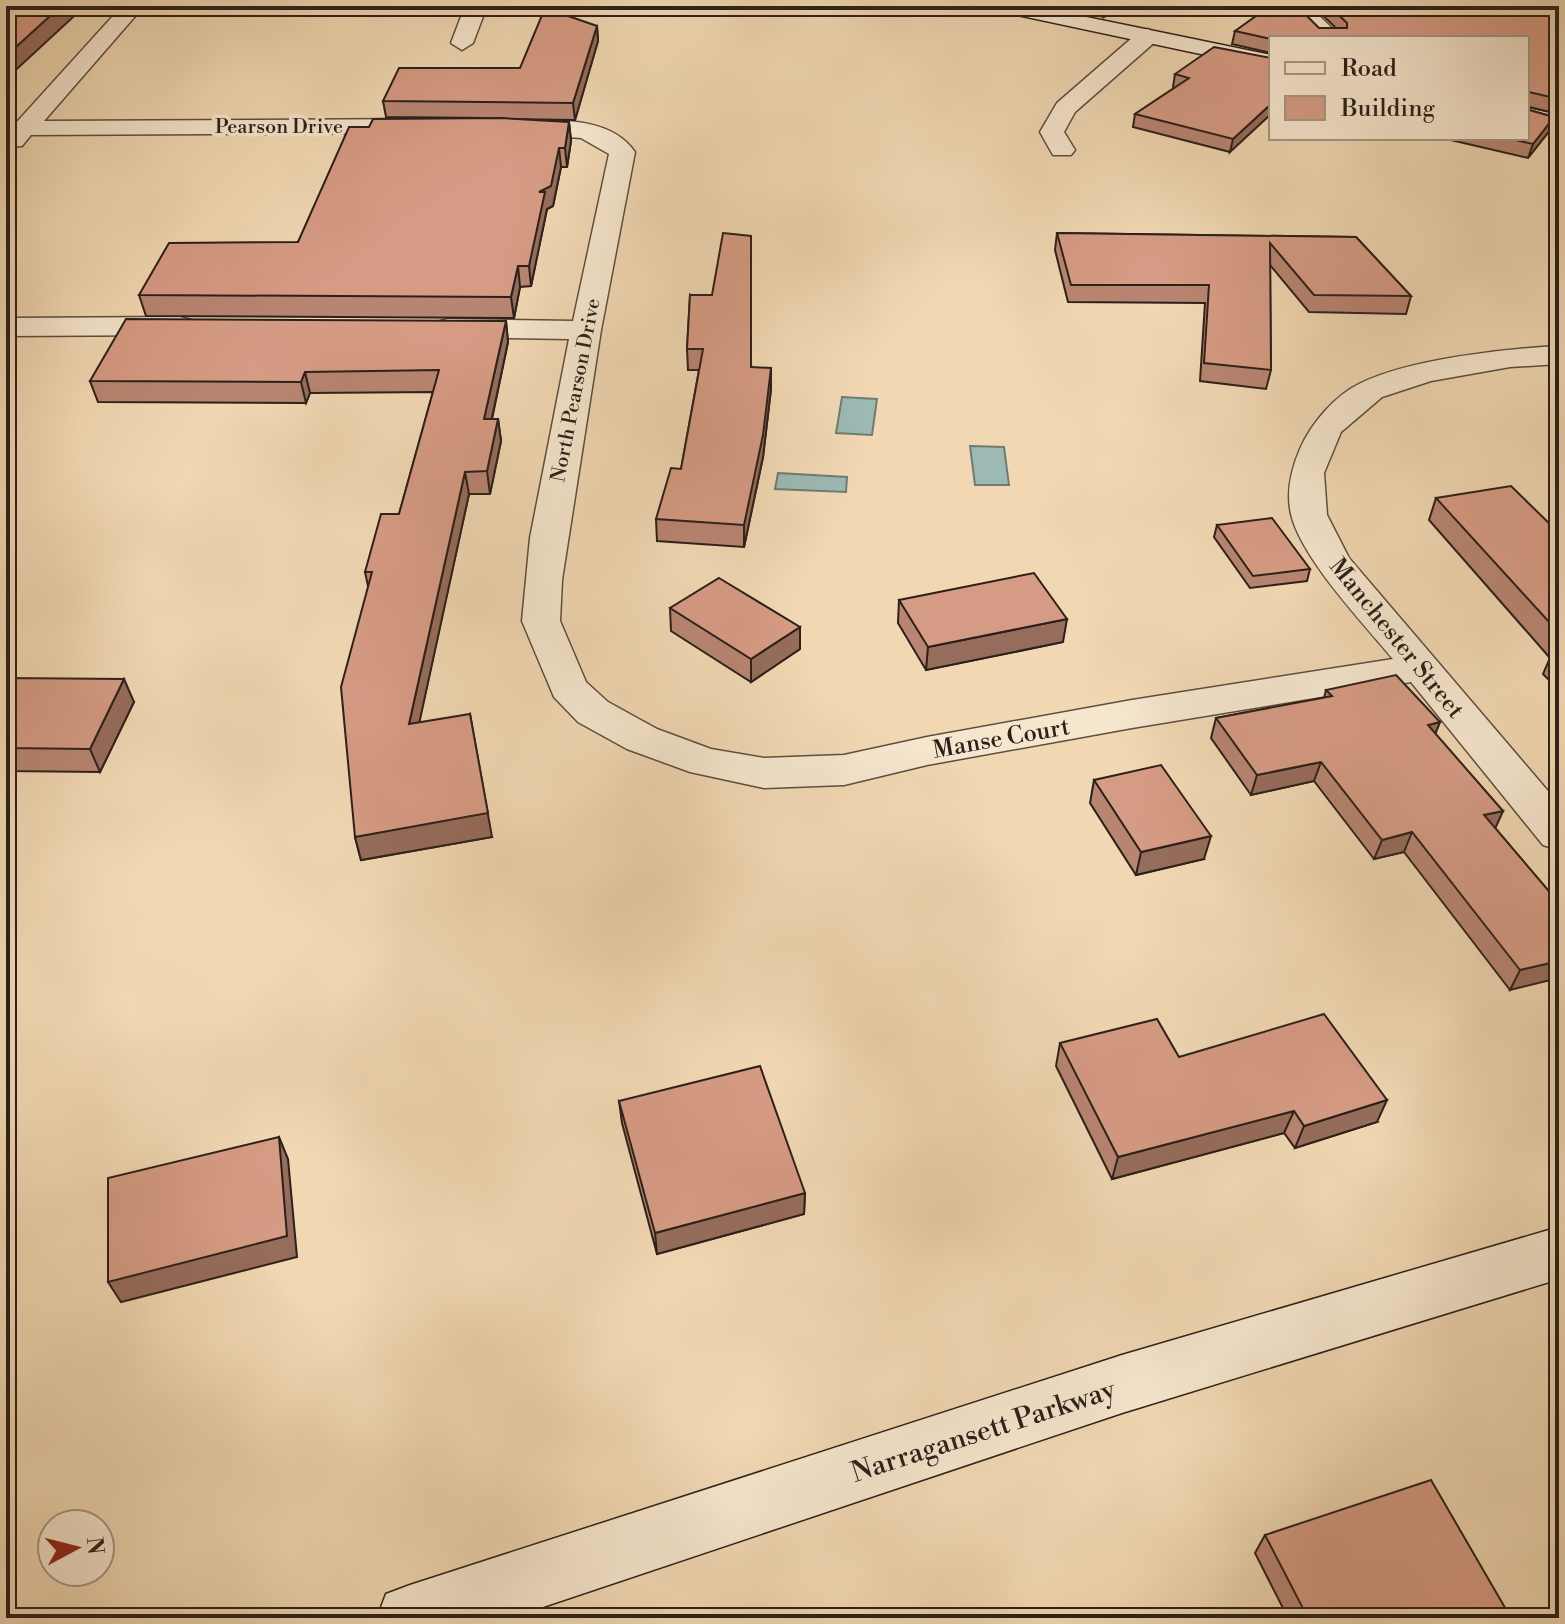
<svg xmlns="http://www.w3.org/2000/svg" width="1565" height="1624" viewBox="0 0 1565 1624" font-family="'Libre Bodoni',serif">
<rect width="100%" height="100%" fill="#f1d8b3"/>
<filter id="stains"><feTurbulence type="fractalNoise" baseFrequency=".0025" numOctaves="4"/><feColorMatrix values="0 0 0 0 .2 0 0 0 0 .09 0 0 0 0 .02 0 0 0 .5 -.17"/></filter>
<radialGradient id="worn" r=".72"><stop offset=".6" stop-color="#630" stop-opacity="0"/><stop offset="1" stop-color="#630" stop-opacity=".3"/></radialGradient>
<g fill="#9cb9b3" stroke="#6f7c76" stroke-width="2">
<path d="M842 397 877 399 872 435 836 433Z"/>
<path d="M970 446 1004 447 1009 485H975Z"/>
<path d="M778 473 847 477 846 492 775 489Z"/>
</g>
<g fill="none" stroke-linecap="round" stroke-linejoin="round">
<defs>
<g id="street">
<path d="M122 6H144L44 121 429 119 438 121 441 126 438 131 429 133 31 135 22 146 6 147V134Z"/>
<path d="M465 6H487L473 43 462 50 451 43Z"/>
<path d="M1286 6H1309L1342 38H1318Z"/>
<path d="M1148 29 1159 36 1156 41 1075 112 1064 132 1075 150 1071 155H1053L1040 132 1057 103 1140 31Z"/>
<path d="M510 120C550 121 609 114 635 152L601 330 562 580 560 621 586 682 608 702 657 729 711 749 764 758 844 755 927 737 1132 700 1393 659C1364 624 1301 558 1291 514 1286 492 1291 470 1300 449 1311 424 1335 395 1361 383 1411 359 1503 349 1559 346V364L1510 367 1431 381 1382 397 1341 432 1324 473 1327 515 1349 558 1559 804V850L1543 845 1411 682 1132 728 927 765 844 785 764 788 690 772 627 749 578 722 554 697 522 621 530 538 569 339 448 337 437 334 433 328 437 322 448 319 573 321 609 154 581 138 501 132 498 127 501 122Z"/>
<path d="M180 317 191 320 195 326 191 332 180 335 6 336V318Z"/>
</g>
<g id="secondary">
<path d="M992 6H1033L1271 55V69L1003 12Z"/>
<path d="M1527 108 1559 115V129L1527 122Z"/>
<path d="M1559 1227V1279L1122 1413 510 1618H377L386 1594 410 1585 1122 1355Z"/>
</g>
</defs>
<use href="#street" stroke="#5c4e40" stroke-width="3"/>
<use href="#secondary" stroke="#2b201a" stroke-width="3"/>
<use href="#street" fill="#f6e6ce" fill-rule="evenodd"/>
<use href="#secondary" fill="#f6e6ce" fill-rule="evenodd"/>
</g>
<g fill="#b88572" stroke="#2b201a" stroke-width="2">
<path d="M1071 6H1121L1104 17 1074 11Z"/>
<path d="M1313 6H1559V114L1529 107V110L1554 117 1550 130 1528 158 1442 138H1527L1271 38V53L1232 44 1235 31 1336 28Z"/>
<path d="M597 26 598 41 575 120 506 119 569 122 571 141 567 167H561L553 206 547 209 531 286 520 287 514 318 146 316 139 295 298 242 369 127 486 118 386 117 383 101 520 68Z"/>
<path d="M1271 58 1230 152 1133 127 1135 114 1174 88 1173 87 1175 74Z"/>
<path d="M1057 233 1356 237 1411 296 1406 314 1309 312 1270 265 1271 370 1266 389 1200 381 1205 303 1068 302 1055 250Z"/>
<path d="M690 295 771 389 763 457 744 547 657 541 656 519 681 469 699 370H688L687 349Z"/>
<path d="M506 321 508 342 492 419H498L501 441 490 494H469L419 722 492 837 361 860 355 837 368 586 365 572 399 514 433 392 310 393 306 403 98 402 90 381Z"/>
<path d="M1436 498 1559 533V690L1543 674 1550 658 1429 520Z"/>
<path d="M1217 525 1310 569 1307 581 1250 588 1214 537Z"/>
<path d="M899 600 1063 642 926 670 898 623Z"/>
<path d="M670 608 800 627V649L751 682 671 631Z"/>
<path d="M6 678 134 702 100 772 6 771Z"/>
<path d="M1326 690 1440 722 1435 734 1503 811 1495 828 1559 903 1510 990 1404 852 1374 859 1314 781 1251 795 1211 738 1216 718 1324 698Z"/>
<path d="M1094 780 1204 859 1136 875 1090 803Z"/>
<path d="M1060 1043 1179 1057 1377 1122 1295 1148 1284 1133 1112 1179 1056 1066Z"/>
<path d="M619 1101 805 1193 804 1214 657 1254 622 1123Z"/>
<path d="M1265 1535 1511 1618H1288L1255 1553Z"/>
</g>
<g fill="#966c5c" stroke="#2b201a" stroke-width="2">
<path d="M61 6H85L6 79V56Z"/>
<path d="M1105 6H1121L1104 17Z"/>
<path d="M597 26 598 41 575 120 573 103Z"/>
<path d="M1271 104V114L1230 152 1233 139Z"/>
<path d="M1554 117 1550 130 1528 158 1533 144Z"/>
<path d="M569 122 571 141 567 167 565 148Z"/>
<path d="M559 148 561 167 553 206 547 209 531 286 529 266 539 192Z"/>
<path d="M518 266 520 287 514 318 511 297Z"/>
<path d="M506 321 508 342 487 441 484 419Z"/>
<path d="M771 368V389L763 457 744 547V525Z"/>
<path d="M305 372 310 393 306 403 301 382Z"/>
<path d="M498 419 501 441 490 494 487 471Z"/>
<path d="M465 472 469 494 414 747 409 724Z"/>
<path d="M1067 619 1063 642 926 670 928 647Z"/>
<path d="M800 627V649L751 682V659Z"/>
<path d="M124 679 134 702 100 772 90 749Z"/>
<path d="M470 714 492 837 361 860 355 837Z"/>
<path d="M1440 722 1432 742 1428 725Z"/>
<path d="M1321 762 1314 781 1251 795 1257 775Z"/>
<path d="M1503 811 1494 831 1484 815Z"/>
<path d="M1412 832 1404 852 1374 859 1382 840Z"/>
<path d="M1211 836 1204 859 1136 875 1141 852Z"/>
<path d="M1559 961V978L1510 990 1520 970Z"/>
<path d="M1387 1100 1377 1122 1295 1148 1304 1126Z"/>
<path d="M1294 1111 1284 1133 1112 1179 1118 1157Z"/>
<path d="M279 1137 288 1159 297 1257 121 1302 108 1282Z"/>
<path d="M805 1193 804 1214 657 1254 655 1233Z"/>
</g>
<g fill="#d69b84" stroke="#2b201a" stroke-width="2">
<path d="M6 6H61L6 56Z"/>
<path d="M1270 6H1297L1319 28H1347V23L1329 6H1559V99L1529 92V110L1554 117 1533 144 1507 138H1527V38H1271V39L1235 31Z"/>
<path d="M545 8 597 26 573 103 383 101 399 68H520Z"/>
<path d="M1214 47 1271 58V104L1233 139 1135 114 1189 78 1175 74Z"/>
<path d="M501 118 569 122 565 148H559L551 186 539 192H545L529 266H518L511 297 139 295 169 243 298 242 349 127H369L373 119Z"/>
<path d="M723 233 751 236V367L771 368 763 435 744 525 656 519 671 468 681 469 703 349H687L690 295H712Z"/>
<path d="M1057 233 1356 237 1411 296 1314 295 1270 243 1271 370 1204 363 1209 285H1071Z"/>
<path d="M126 319 506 321 484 419H498L487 471 465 472 409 724 470 714 488 813 355 837 341 687 372 572H365L381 514H399L439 370 305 372 301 382 90 381Z"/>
<path d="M1511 486 1559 533V633L1436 498Z"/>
<path d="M1272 518 1310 569 1253 576 1217 525Z"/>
<path d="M1034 573 1067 619 928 647 899 600Z"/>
<path d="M719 578 800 627 751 659 670 608Z"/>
<path d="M1396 675 1440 722 1428 725 1503 811 1484 815 1559 903V961L1520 970 1412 832 1382 840 1321 762 1257 775 1216 718 1332 696 1326 690Z"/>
<path d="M6 678 124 679 90 749 6 748Z"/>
<path d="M1161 765 1211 836 1141 852 1094 780Z"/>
<path d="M1324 1014 1387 1100 1304 1126 1294 1111 1118 1157 1060 1043 1157 1019 1179 1057Z"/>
<path d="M760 1066 805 1193 655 1233 619 1101Z"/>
<path d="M279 1137 287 1236 108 1282V1178Z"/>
<path d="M1431 1480 1511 1618H1308L1265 1535Z"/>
</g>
<g text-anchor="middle" stroke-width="7" stroke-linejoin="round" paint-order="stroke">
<g font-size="20" fill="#2b201a" stroke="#f6e6ce">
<text x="279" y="133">Pearson Drive</text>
<text transform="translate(575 390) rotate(-79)" y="7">North Pearson Drive</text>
</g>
<g font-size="24" fill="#2b201a" stroke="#f6e6ce">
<text transform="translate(1397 638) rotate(51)" y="8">Manchester Street</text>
<text transform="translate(1001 738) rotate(-10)" y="8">Manse Court</text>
</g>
<g font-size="28" fill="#2b201a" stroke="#f6e6ce">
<text transform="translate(983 1430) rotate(-18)" y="10">Narragansett Parkway</text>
</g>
</g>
<rect width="1565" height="1624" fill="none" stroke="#f1d8b3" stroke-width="32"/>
<rect x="8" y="8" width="1549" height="1608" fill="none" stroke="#2b201a" stroke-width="4"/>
<rect x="16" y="16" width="1533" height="1592" fill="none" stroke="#2b201a" stroke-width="2"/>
<rect x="1269" y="36" width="260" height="104" fill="#f6e6ce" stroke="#a59786" stroke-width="2"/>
<rect x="1285" y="62" width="40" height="12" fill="#f6e6ce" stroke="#a59786" stroke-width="2"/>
<text x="1341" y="76" font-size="24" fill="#2b201a">Road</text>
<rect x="1285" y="96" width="40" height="24" fill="#d69b84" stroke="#a59786" stroke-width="2"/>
<text x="1341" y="116" font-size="24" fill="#2b201a">Building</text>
<g transform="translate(76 1548) rotate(83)"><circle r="38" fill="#f6e6ce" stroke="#a59786" stroke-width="2"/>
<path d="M0-6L14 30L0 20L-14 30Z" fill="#8f2418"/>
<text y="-12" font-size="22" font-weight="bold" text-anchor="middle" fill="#2b201a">N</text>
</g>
<rect width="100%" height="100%" filter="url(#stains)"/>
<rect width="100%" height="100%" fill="url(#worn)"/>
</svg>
